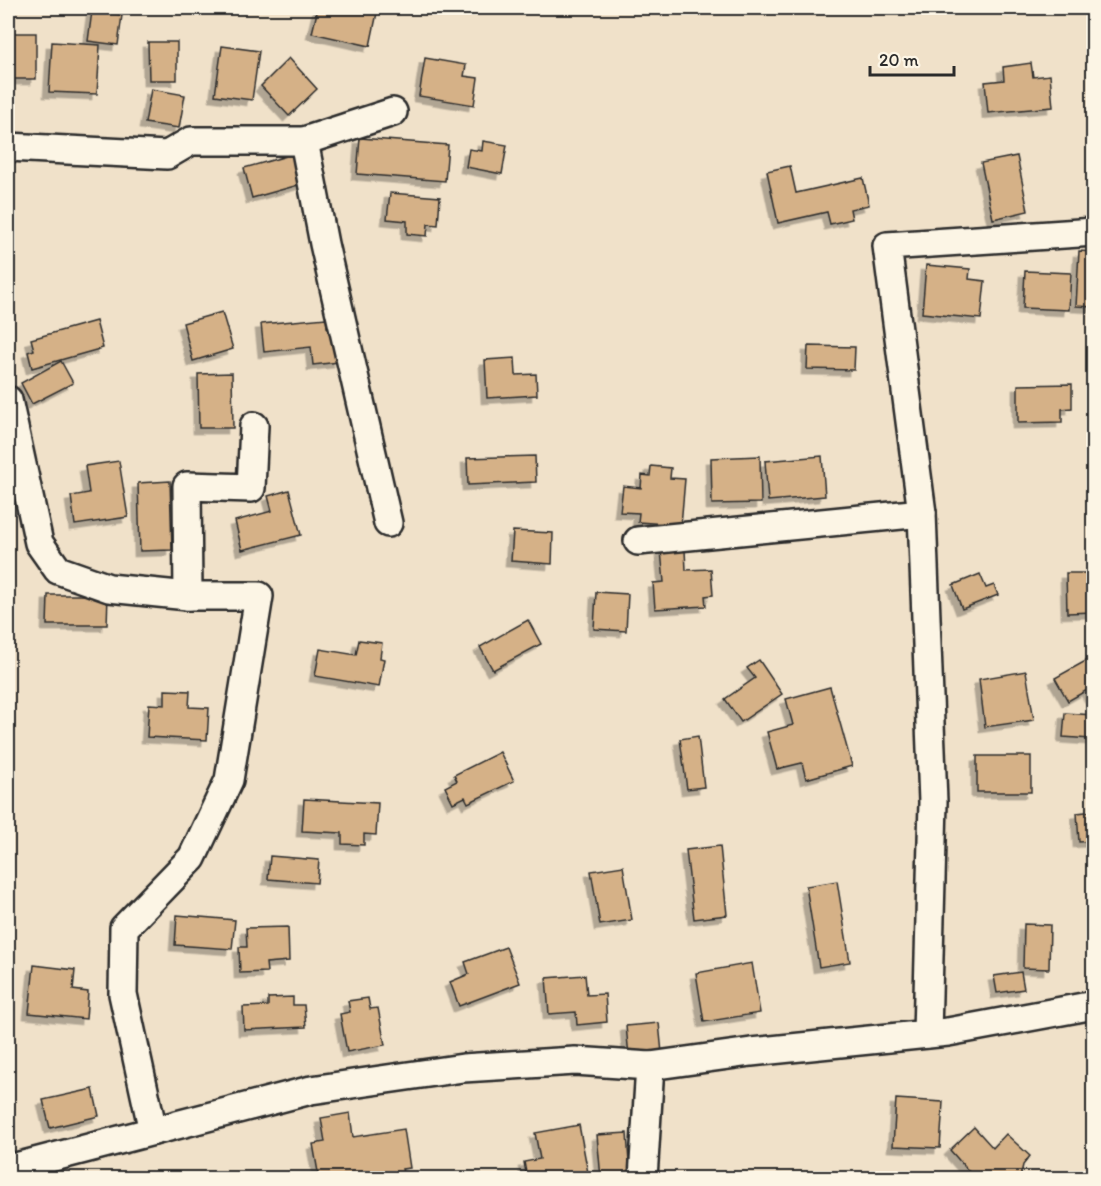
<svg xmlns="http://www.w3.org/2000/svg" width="1101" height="1186" viewBox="0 0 1101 1186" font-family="Itim,sans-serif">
<defs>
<filter id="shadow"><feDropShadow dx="-5.5" dy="5.5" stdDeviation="0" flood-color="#0004"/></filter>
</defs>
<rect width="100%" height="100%" fill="#f0e1c9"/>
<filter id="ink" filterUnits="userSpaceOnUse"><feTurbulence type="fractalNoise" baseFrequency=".0167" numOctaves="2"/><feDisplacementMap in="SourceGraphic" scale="12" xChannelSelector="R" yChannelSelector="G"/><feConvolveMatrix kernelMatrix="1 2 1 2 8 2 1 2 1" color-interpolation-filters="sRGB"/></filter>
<g filter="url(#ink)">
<g fill="#d5b187" stroke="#2b2b2b" stroke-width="1.5" filter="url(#shadow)">
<path d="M318 8H378L370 46 312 33Z"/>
<path d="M92 11 122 15 118 45 88 41Z"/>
<rect x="8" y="33" width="28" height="46"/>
<path d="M52 42 100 45 97 94 49 92Z"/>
<path d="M148 42H177V80H149Z"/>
<path d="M222 46 259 51 252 100 215 95Z"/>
<path d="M289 58 317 89 289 116 261 86Z"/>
<path d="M425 58 466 65 464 76 478 78 474 105 419 96Z"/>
<path d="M1031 63 1033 77 1050 75 1053 107 988 113 985 82 1004 80 1003 67Z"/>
<path d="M151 89 185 95 179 128 145 123Z"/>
<path d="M360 138 448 145 445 181 357 174Z"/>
<path d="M483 141 507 145 502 174 466 167 469 149 482 151Z"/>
<path d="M294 154 302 184 252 198 244 168Z"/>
<path d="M1017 156 1028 211 993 219 981 163Z"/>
<path d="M790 166 796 193 863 178 869 205 850 209 852 219 830 224 827 212 778 223 767 171Z"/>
<path d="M390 193 440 197 438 225 428 224 427 236 407 234V221L387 219Z"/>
<path d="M1079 251 1094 252V307L1076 306Z"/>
<path d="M926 265 970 269 969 279 985 281 981 319 922 313Z"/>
<path d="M1025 271 1071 273 1069 310 1023 308Z"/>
<path d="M222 312 233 349 193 361 183 323Z"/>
<path d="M326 318 327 327 335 326 339 362 313 365 311 347 264 352 261 324Z"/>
<path d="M96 321 103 348 32 368 28 352 34 350 31 339Z"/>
<path d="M808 346 855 347 854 370 807 369Z"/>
<path d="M515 358 516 375 536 374 537 395 487 398 485 360Z"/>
<path d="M61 361 73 383 32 404 21 383Z"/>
<path d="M232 373 233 428H199L198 374Z"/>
<path d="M1072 384V408L1062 409V422L1018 423V385Z"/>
<path d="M535 456 536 482 468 485 467 458Z"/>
<path d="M760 456 761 503 712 504 711 458Z"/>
<path d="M822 456 825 496 768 501 765 461Z"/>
<path d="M119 461 128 517 75 525 71 496 89 493 85 466Z"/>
<path d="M651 466 671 468 670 478 685 479 681 525 638 522 639 513 620 512 623 486 641 488 642 475 650 476Z"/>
<path d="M170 481 172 550 140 551 138 483Z"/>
<path d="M289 490 301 535 242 550 235 521 272 511 268 496Z"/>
<path d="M513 531 553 533 552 564 511 561Z"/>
<path d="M685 550 686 570 711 569 713 595 705 596 706 606 655 609 653 583 664 582 661 551Z"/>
<path d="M1066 573H1094V612L1067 613Z"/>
<path d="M980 574 986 588 994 585 998 595 962 609 953 585Z"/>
<path d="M596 592 628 594 626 631 594 629Z"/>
<path d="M48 595H108L107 625H47Z"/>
<path d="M528 620 541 644 493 670 480 647Z"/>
<path d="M359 640 382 643 380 658 384 659 379 687 315 676 320 649 356 655Z"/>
<path d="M1091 658 1094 703 1087 690 1068 701 1055 678Z"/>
<path d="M759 660 782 694 741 722 725 699 755 678 747 668Z"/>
<path d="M1026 671 1034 720 985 727 979 679Z"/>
<path d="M830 687 852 766 806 779 802 763 777 769 767 732 793 725 786 699Z"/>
<path d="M165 690 190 691 189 707 209 708 207 740 147 737 149 704 165 705Z"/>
<path d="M1065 713 1093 715 1091 739 1063 737Z"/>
<path d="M698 736 704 787 687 789 680 739Z"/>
<path d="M500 752 514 781 468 803 465 797 453 803 445 787 457 781 454 775Z"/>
<rect x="977" y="756" width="54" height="36"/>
<path d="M304 799 378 803 376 835 364 834V845L342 844V833L302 831Z"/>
<path d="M1094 811V841L1079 842 1077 813Z"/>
<path d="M720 846 727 915 694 919 686 850Z"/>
<path d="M270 856 319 860 317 883 268 879Z"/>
<path d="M623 866 632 920 600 925 591 871Z"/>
<path d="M837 881 850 962 819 967 806 886Z"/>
<path d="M177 915 235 920 232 949 175 945Z"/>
<path d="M1024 924 1050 925 1049 969 1023 968Z"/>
<path d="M288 927 289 961 266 963 267 972 240 973 239 947H247L246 928Z"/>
<path d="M506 947 520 983 459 1006 450 982 469 974 465 962Z"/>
<path d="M752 963 760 1013 704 1022 696 973Z"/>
<path d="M34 965 75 970 73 990 88 992 86 1019 29 1013Z"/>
<path d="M1021 972 1024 989 997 993 994 976Z"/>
<path d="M585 975 587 995 605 994 607 1022 577 1025 576 1012 549 1014 546 978Z"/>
<path d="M293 997V1005H304L306 1027 244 1030 243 1007 268 1006V998Z"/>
<path d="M368 998 370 1009 378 1008 385 1045 347 1052 340 1014 350 1012 348 1001Z"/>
<path d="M659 1023 662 1053 629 1056 626 1026Z"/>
<path d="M93 1089 99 1116 50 1128 43 1100Z"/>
<path d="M896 1099 943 1102 940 1148 893 1146Z"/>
<path d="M350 1113 353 1137 404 1129 410 1168 402 1169 404 1178H379L378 1174 347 1178H319L313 1144 325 1142 321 1118Z"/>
<path d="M579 1125 589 1178H527L524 1162 540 1159 535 1133Z"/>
<path d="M974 1127 993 1148 1006 1134 1030 1156 1023 1165 1020 1178H972V1175L950 1150Z"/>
<path d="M627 1133 630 1178H601L597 1135Z"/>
</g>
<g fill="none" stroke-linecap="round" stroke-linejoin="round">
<defs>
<g id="minor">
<path d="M304 141 324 244 388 523"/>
<path d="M8 147 167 155 191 141H304L393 112"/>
<path d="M8 400 39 543 58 570 109 588 188 596H259L229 780 192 858 124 928 123 994 153 1131"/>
<path d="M638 541 922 513"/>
<path d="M188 596 187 486 251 488 254 426"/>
<path d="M927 1034 933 802 922 513 887 246 1094 232"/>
<path d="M8 1169 311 1090 463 1068 575 1061 650 1066 751 1052 948 1032 1094 1005"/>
<path d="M643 1178 650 1066"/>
</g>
</defs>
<use href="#minor" stroke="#2b2b2b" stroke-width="32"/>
<use href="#minor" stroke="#fcf5e5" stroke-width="27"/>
</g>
</g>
<rect width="1101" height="1186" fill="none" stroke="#fcf5e5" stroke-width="30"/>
<rect x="15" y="15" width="1071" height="1156" fill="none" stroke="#2b2b2b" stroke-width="2" filter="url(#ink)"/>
<path d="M870 66v9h84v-9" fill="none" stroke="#2b2b2b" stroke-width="3"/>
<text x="879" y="66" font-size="18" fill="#2b2b2b" stroke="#fcf5e5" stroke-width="4.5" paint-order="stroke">20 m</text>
</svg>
